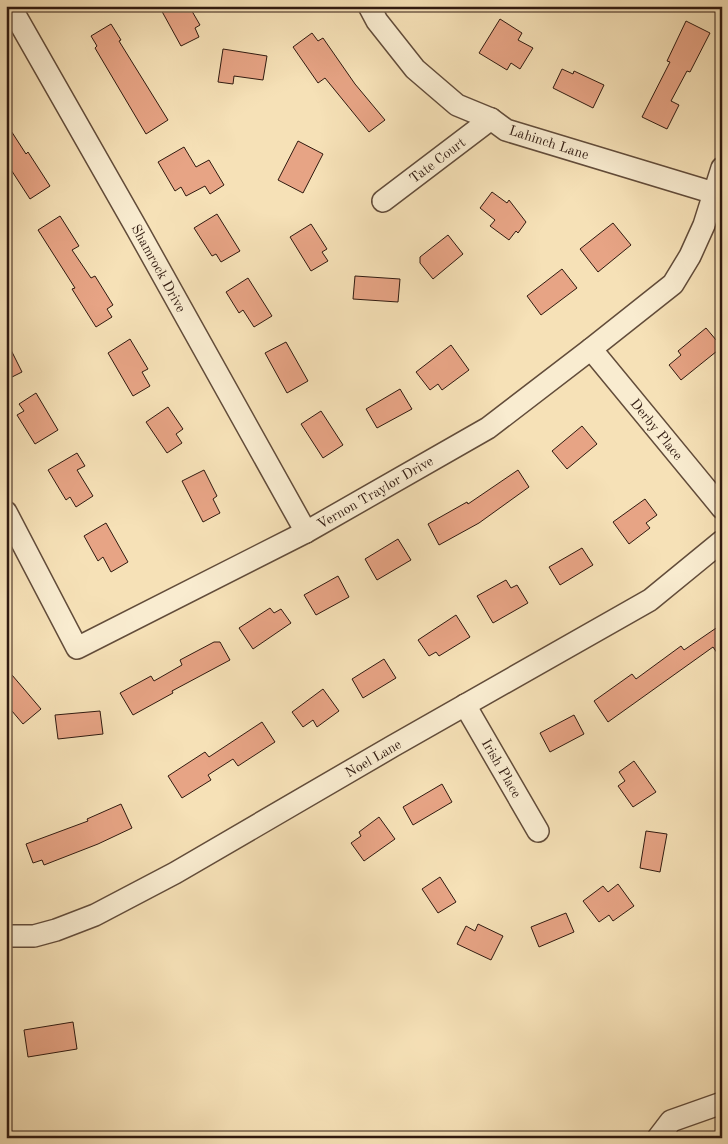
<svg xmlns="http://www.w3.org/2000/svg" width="728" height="1144" viewBox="0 0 728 1144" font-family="'Old Standard TT',serif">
<rect width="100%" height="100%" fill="#f6e1b7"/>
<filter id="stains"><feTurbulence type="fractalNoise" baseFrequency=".004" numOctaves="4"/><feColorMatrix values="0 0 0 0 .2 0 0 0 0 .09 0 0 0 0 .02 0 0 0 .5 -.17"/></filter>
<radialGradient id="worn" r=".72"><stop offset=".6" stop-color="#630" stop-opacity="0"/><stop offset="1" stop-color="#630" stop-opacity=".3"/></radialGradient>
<g fill="#e7a485" stroke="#301a10">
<path d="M159 6H189L200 25 195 28 199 37 181 46Z"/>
<path d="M500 19 522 33 518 40 533 48 520 69 511 63 507 70 479 53Z"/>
<path d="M686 21 710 33 690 72 687 71 671 101 679 105 667 129 642 117 670 62 667 61Z"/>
<path d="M111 24 121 40 119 41 168 120 146 134 95 48 97 46 91 36Z"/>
<path d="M312 33 318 41 323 38 355 84 385 120 369 132 325 78 318 83 293 47Z"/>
<path d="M223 49 267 56 263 80 234 76 233 84 218 82Z"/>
<path d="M562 69 573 74 574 71 604 85 593 108 553 88Z"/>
<path d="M6 123 26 154 28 152 50 186 30 199 6 162Z"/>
<path d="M298 141 323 154 303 193 278 180Z"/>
<path d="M184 147 196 167 209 160 224 185 210 194 205 186 186 196 181 187 175 191 158 162Z"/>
<path d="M492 192 507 203 509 200 526 222 518 233 516 231 509 240 490 226 495 220 480 208Z"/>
<path d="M217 214 240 251 221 262 216 254 212 256 194 228Z"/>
<path d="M60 216 79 246 72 250 91 278 95 276 113 305 107 309 112 317 96 327 72 289 75 288 38 230Z"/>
<path d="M613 223 631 245 598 272 580 249Z"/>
<path d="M311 224 327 249 322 252 328 261 311 271 290 237Z"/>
<path d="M448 235 463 254 433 279 420 263V257Z"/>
<path d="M562 269 577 288 541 315 527 296Z"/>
<path d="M355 276 400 279 398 302 353 299Z"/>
<path d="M248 278 272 316 254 327 243 310 239 313 226 292Z"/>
<path d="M706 328 722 347 681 380 669 365 681 355 678 351Z"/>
<path d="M130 339 148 369 142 372 150 386 133 396 108 353Z"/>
<path d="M6 340 22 372 6 380Z"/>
<path d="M286 342 308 381 287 393 265 353Z"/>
<path d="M451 345 469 370 442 390 438 384 430 390 416 372Z"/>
<path d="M400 389 412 409 377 428 366 409Z"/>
<path d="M36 393 58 430 35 444 17 415 24 411 19 404Z"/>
<path d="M168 407 183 429 176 434 182 443 167 453 146 422Z"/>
<path d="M321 411 343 445 323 458 301 424Z"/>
<path d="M582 426 597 444 567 469 552 451Z"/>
<path d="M77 453 85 466 77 470 93 496 76 507 70 497 66 500 48 470Z"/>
<path d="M204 470 217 496 213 499 220 513 203 522 182 481Z"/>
<path d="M518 470 529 487 479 523 439 545 428 524 467 502 468 504Z"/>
<path d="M645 499 657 515 646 523 650 528 629 544 613 522Z"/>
<path d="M106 523 128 562 111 572 103 557 98 561 84 536Z"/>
<path d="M398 539 411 560 377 580 365 559Z"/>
<path d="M582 548 593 565 560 585 549 567Z"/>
<path d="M338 576 349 597 316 615 304 595Z"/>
<path d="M506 580 511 588 517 585 528 603 493 623 477 596Z"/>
<path d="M270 608 274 613 281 609 291 623 253 649 239 628Z"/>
<path d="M456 615 470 637 439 656 436 652 429 656 418 640Z"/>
<path d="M722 624V660L713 647 608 722 594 701 632 674 636 679 681 646 684 650Z"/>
<path d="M214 642H220L230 660 172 691 173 693 133 715 120 693 151 676 154 681 182 665 180 660Z"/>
<path d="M384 659 396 678 363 698 352 679Z"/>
<path d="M6 668 41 709 23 724 6 704Z"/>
<path d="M323 689 339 711 317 727 313 720 303 727 292 712Z"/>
<path d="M100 711 103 734 58 739 55 715Z"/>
<path d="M574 715 584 734 550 752 540 733Z"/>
<path d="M262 722 275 742 238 766 233 759 208 775 211 780 182 798 168 776 205 752 209 757Z"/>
<path d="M634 761 656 792 633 807 618 786 625 781 619 772Z"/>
<path d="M442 784 452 802 413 825 403 807Z"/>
<path d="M121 804 132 828 98 844 44 865 42 860 33 863 26 844 88 821 87 819Z"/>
<path d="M379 817 395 839 364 861 351 843 361 836 359 832Z"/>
<path d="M646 831 667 834 660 872 640 868Z"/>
<path d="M440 877 456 902 438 913 422 889Z"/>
<path d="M618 884 634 906 613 921 609 915 599 922 583 901 603 886 608 892Z"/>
<path d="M566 913 574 932 539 947 531 927Z"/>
<path d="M478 924 503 936 491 960 457 944 466 926 475 931Z"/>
<path d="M73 1022 77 1049 28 1057 24 1030Z"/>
</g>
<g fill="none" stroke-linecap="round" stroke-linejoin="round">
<defs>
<g id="street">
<path d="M10 6 137 229 306 532"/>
<path d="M369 6 377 21 415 69 457 105 491 119 506 130 714 193"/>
<path d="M383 201 491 119"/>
<path d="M591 349 722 508"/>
<path d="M6 512 77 648 306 532 488 428 591 349 673 284 690 256 704 225 722 168"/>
<path d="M465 705 538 831"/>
<path d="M6 936H34L56 930 95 915 175 873 393 746 650 600 722 541"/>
<path d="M658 1138 671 1121 722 1103"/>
</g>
</defs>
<use href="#street" stroke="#624c3a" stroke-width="24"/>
<use href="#street" stroke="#f9ecd0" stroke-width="21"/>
</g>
<g text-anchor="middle" stroke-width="4.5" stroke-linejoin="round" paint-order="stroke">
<g font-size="14" fill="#301a10" stroke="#f9ecd0">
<text transform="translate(549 142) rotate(18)" y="5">Lahinch Lane</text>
<text transform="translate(437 160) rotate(-37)" y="5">Tate Court</text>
<text transform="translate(159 268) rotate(61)" y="5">Shamrock Drive</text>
<text transform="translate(657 429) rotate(51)" y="5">Derby Place</text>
<text transform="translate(375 492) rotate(-30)" y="5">Vernon Traylor Drive</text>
<text transform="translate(373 758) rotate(-30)" y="5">Noel Lane</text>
<text transform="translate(502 768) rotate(60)" y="5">Irish Place</text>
</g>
</g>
<rect width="728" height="1144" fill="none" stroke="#f6e1b7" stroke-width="25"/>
<rect x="8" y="8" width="713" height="1129" fill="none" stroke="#301a10" stroke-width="2.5"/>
<rect x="12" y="12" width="703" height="1119" fill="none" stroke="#301a10"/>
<rect width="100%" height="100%" filter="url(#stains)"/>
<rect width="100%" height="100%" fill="url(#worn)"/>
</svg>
